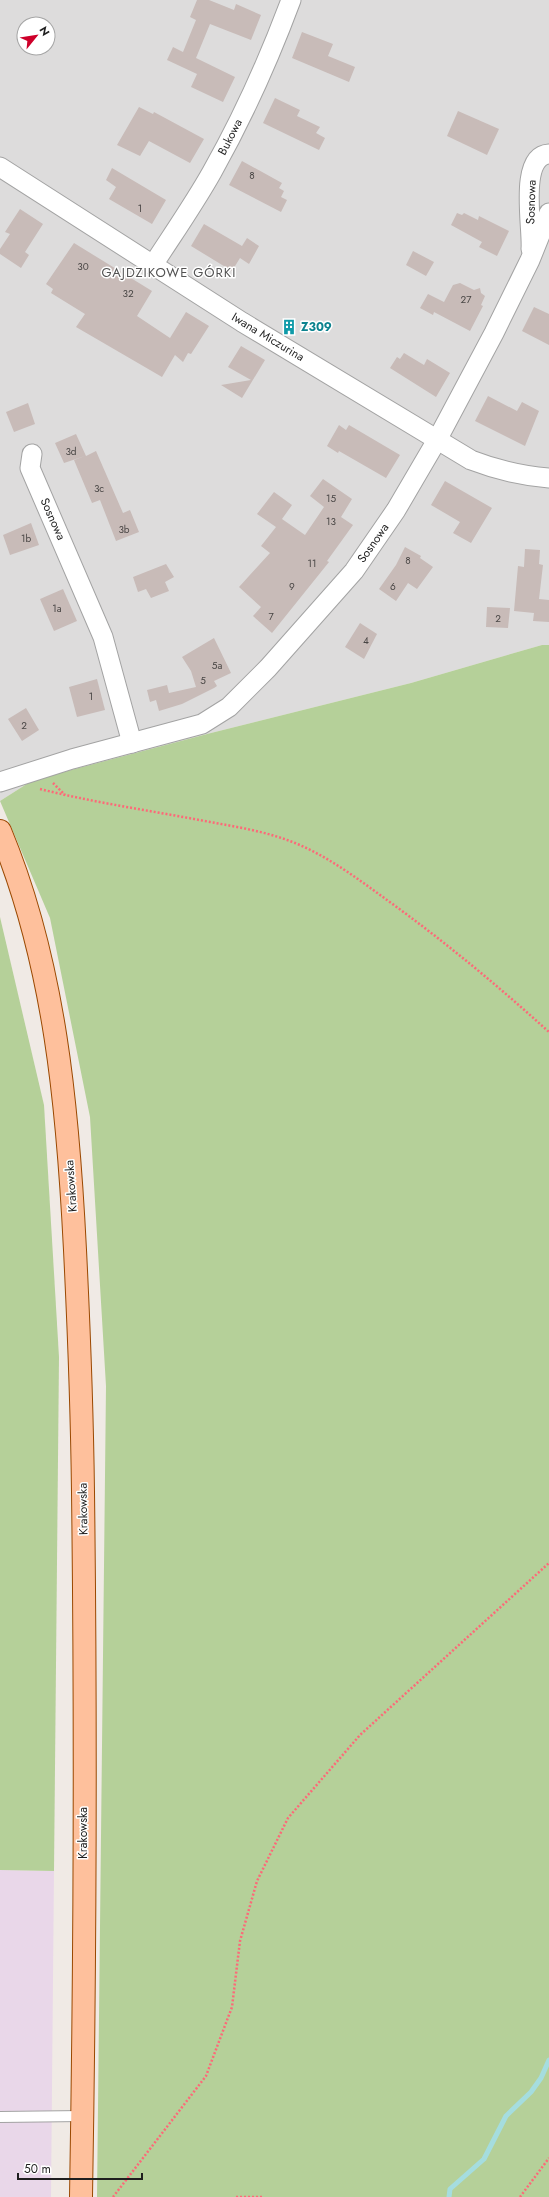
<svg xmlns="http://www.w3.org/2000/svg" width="549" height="2197" viewBox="0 0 549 2197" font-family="Jost,sans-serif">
<rect width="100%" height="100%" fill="#f0eae5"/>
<path fill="#dddcdc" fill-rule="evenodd" d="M0 0H549V645H542L411 683 211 733 33 780 0 801ZM24 24H48V48H24Z"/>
<path fill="#e9d7e9" d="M0 1870 54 1871 51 2197H0Z"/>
<g fill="#b5d099">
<path d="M542 645H549V2197H97L106 1386 90 1117 50 918 0 801 33 780 211 733 411 683Z"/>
<path d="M0 917 44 1105 59 1357 54 1871 0 1870Z"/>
</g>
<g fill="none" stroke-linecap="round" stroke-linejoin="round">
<path stroke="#a5dddf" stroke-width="5" d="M449 2197 450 2189 484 2159 506 2116 531 2092 541 2078 549 2060"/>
</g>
<g fill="#c8bbb8">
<path d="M197 0H209L234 10 236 4 261 15 251 40 210 24 196 58 235 77 223 102 191 87 197 74 167 60 173 47 183 52 196 20 190 17Z"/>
<path d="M302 32 333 44 328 56 355 67 349 82 292 58Z"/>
<path d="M275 98 300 110 297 116 320 127 316 133 325 138 319 150 263 123Z"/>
<path d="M139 107 153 114 154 112 204 139 190 163 149 141 140 156 117 145Z"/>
<path d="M458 111 499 129 487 155 447 136Z"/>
<path d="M242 161 282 183 279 188 284 191 281 197 287 200 281 212 229 185Z"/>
<path d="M112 168 166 200 152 224 109 199 116 187 106 180Z"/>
<path d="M20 209 43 224 25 252 29 255 21 268 0 254V249L10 234 5 232Z"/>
<path d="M457 213 462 215 464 213 478 220 479 216 509 231 497 256 479 247 482 242 451 225Z"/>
<path d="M204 224 242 246 247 238 259 246 249 264 240 258 232 271 191 246Z"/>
<path d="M74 243 152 291 137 316 170 338 186 312 209 326 191 354 188 353 183 362 175 355 162 377 76 327 85 314 51 293 53 289 46 284Z"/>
<path d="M413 251 434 262 426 276 406 265Z"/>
<path d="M460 283 474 290 480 288 481 293 485 296 481 305 483 306 470 331 434 312 433 315 420 308 428 294 444 302 453 285Z"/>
<path d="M534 307 549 314V345L522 331Z"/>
<path d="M241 346 265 360 242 398 221 385 251 380 228 367Z"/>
<path d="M404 353 424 365 427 359 450 373 436 397 390 368 397 357 400 359Z"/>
<path d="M488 396 517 411 522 402 539 411 525 446 475 421Z"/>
<path d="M28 403 35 424 14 432 6 412Z"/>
<path d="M339 425 346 430 349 425 400 455 386 478 339 451 338 453 327 446Z"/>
<path d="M76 434 86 456 96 451 123 513 130 510 139 532 116 541 100 500 92 503 74 460 85 456 64 463 55 443Z"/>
<path d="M323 479 352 499 341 517 353 525 327 561 329 562 272 633 253 616 261 607 239 587 270 553 261 546 276 527 257 514 274 492 292 505 282 519 305 535 324 507 310 496Z"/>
<path d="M445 481 492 508 471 543 453 533 460 522 431 505Z"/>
<path d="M31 523 39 545 10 555 3 535Z"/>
<path d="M405 547 421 556 420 558 433 567 417 589 408 583 396 601 379 589 396 565Z"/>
<path d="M525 549 540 550 539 564 543 565 539 599 549 600V622L533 621 534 613 514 611 518 566 524 567Z"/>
<path d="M166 564 174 577 165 582 169 591 151 598 146 589 138 592 133 577Z"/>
<path d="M63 589 77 621 54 631 40 599Z"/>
<path d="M487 607 510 608 508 628 486 627Z"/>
<path d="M360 623 377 634 364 659 345 647Z"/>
<path d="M214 638 231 673 214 681 217 686 214 688 182 704 159 711 156 700 150 702 147 690 167 685 169 693 196 687 191 671 182 657Z"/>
<path d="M97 679 105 710 77 717 69 687Z"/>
<path d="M26 708 39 730 22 741 8 719Z"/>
</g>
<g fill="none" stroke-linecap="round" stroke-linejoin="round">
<defs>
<path id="service" d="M0 2117 82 2116"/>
<g id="minor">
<path d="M0 167 242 322 471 460C497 470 521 476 549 478"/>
<path d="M531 249C533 229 518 156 549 154"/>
<path d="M153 265C173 234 194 204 212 172 243 117 269 59 291 0"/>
<path d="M32 454 30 468 103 637 132 743"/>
<path d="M0 782 72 759 202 724 229 707 268 668 354 571 396 510 437 440 494 333 530 260 549 213"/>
</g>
<path id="primary" d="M0 831C55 963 68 1109 75 1250 79 1331 82 1411 83 1492 86 1727 85 1962 81 2197"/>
</defs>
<use href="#service" stroke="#a3a3a3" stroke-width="12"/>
<use href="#minor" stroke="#a3a3a3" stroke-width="21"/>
<use href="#primary" stroke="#9a4800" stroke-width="24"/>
<g stroke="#fd6978" stroke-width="2.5" stroke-dasharray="2 2" stroke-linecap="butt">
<path d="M53 783 65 795"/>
<path d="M40 789C96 803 153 811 210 822 238 827 268 832 295 843 329 857 358 879 387 900 444 941 497 985 549 1032"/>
<path d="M113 2197 206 2076 232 2007 240 1941 257 1881 288 1818 360 1735 549 1563"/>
<path d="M236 2197H262"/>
<path d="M520 2197 549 2158"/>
</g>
<use href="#service" stroke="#fff" stroke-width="10"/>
<use href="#minor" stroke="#fff" stroke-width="19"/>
<use href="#primary" stroke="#fec09c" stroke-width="22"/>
</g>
<defs>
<symbol id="building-bare" viewBox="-9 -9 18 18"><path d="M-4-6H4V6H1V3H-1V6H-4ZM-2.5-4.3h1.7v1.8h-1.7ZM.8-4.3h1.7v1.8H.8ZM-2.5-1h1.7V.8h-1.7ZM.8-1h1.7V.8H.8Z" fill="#0f9aa8" stroke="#fff" stroke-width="2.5" paint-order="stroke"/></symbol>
</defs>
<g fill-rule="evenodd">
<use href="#building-bare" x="278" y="316" width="22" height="22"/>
</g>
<g text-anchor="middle" stroke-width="3" stroke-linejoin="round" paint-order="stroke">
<g font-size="10" fill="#494645">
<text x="252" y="179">8</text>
<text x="140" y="212">1</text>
<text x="83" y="270">30</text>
<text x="128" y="297">32</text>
<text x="466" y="303">27</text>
<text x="71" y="455">3d</text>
<text x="99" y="492">3c</text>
<text x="331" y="502">15</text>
<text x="331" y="525">13</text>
<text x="124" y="533">3b</text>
<text x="26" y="542">1b</text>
<text x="408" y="564">8</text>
<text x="312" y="567">11</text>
<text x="292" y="590">9</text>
<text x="393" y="590">6</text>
<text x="57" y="612">1a</text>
<text x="271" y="620">7</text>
<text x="498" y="622">2</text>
<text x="366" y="644">4</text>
<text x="217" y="669">5a</text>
<text x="203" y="684">5</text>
<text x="91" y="700">1</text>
<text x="24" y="729">2</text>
</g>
<g font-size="12" fill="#1f1f1f" stroke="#fff">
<text transform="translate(230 137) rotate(-63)" y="4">Bukowa</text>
<text transform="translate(531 202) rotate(-88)" y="4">Sosnowa</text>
<text transform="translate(268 337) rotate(31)" y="4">Iwana Miczurina</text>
<text transform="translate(53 519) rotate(66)" y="4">Sosnowa</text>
<text transform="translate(373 543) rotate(-55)" y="4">Sosnowa</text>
<text transform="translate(71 1186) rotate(-94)" y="4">Krakowska</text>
<text transform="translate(83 1509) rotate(-91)" y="4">Krakowska</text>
<text transform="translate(83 1833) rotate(-90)" y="4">Krakowska</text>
</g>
<g font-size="12" font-weight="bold" fill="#0d838f" stroke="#fff" text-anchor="start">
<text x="301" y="331">Z309</text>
</g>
<g font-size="13" letter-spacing="1" fill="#525252" stroke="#fff">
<text x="169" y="277">GAJDZIKOWE GÓRKI</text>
</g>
</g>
<g transform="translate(36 36) rotate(60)"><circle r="19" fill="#ffffff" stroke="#a5a5a5"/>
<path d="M0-3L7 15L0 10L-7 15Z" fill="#ce002a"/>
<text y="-6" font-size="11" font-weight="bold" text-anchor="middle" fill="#1f1f1f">N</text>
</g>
<path d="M18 2173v6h124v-6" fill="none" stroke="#1f1f1f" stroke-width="2"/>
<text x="24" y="2173" font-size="12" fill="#1f1f1f" stroke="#ffffff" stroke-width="3" paint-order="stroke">50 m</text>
</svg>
